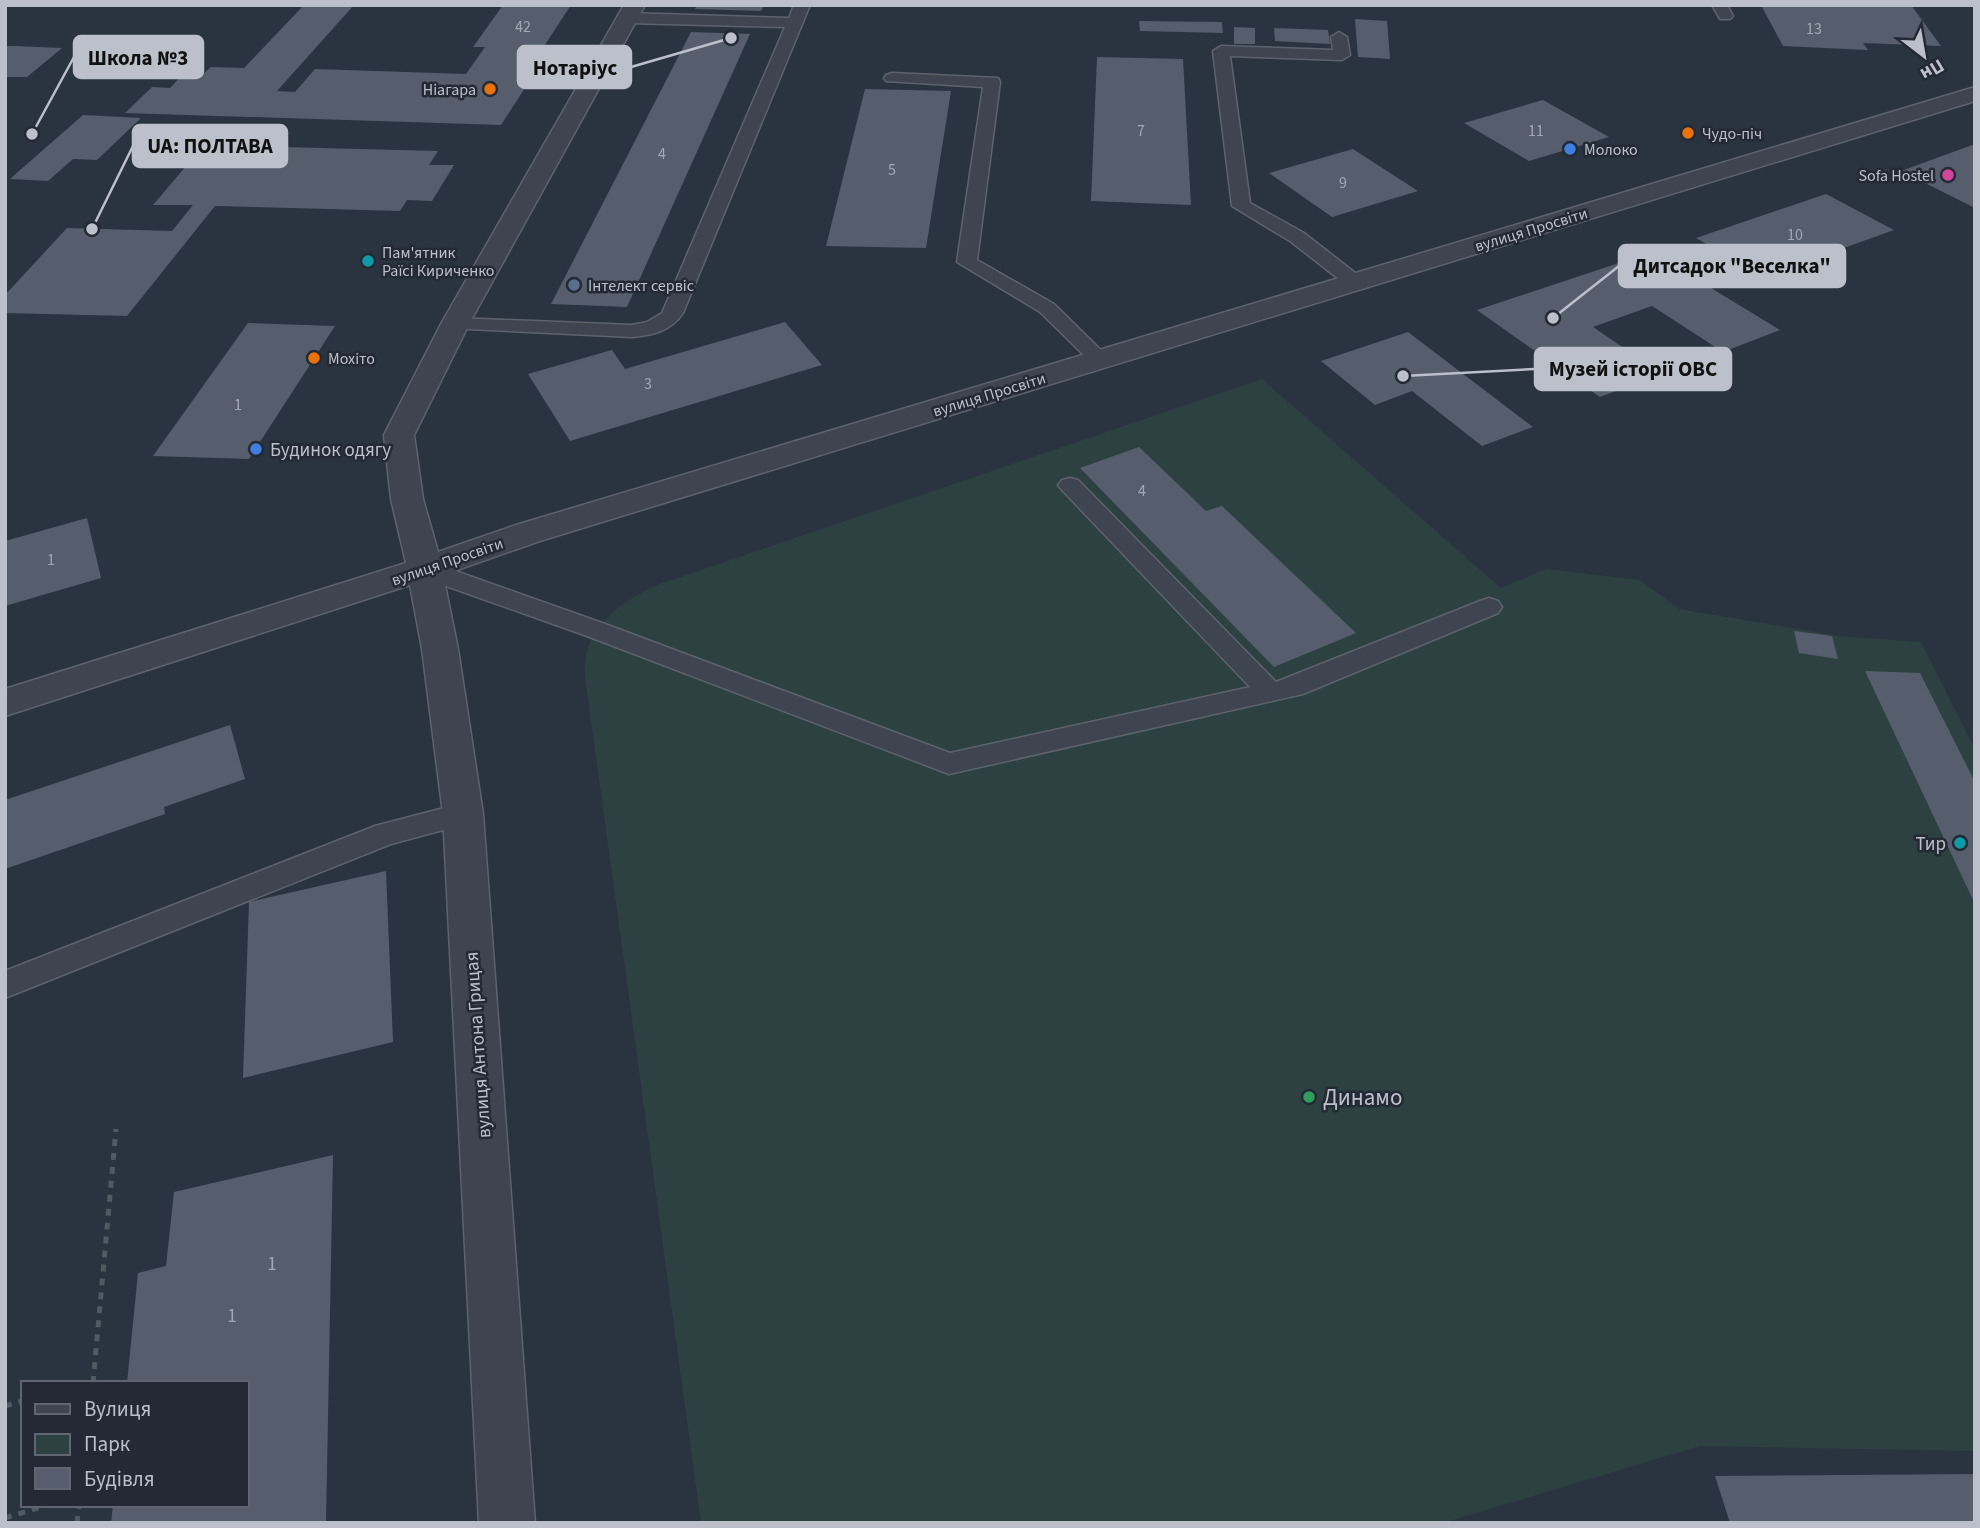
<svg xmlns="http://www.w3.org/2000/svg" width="1980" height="1528" viewBox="0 0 1980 1528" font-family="'Source Sans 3',sans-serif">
<rect width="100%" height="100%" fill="#2a3340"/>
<path fill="#2d4042" d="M1262 379 1501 588 1546 569 1640 580 1679 609 1839 636 1921 642 1975 749V1451L1700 1446 1443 1523H701L585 677C581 629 617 604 657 585Z"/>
<g fill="#565e6d">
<path d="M304 5H354L277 91 295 92 315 69 466 74 485 47H473L503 5H571L537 57H545L501 125 125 113 152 87 170 88 184 73 203 74 211 67 244 68Z"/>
<path d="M697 5H764L761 11 695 9Z"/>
<path d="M1761 5H1911L1941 46 1863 43 1868 50 1783 46Z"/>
<path d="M1355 19 1387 21 1390 59 1358 57Z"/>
<path d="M1139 21 1222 22 1223 33 1140 31Z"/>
<path d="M1234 27 1255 28V44H1234Z"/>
<path d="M1274 28 1328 30 1330 44 1275 41Z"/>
<path d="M691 32 750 34 627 307 551 304Z"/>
<path d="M5 46H16L62 48 27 77H5Z"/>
<path d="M1097 57 1183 59 1191 205 1091 201Z"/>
<path d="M865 89 951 91 926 248 826 246Z"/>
<path d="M1543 100 1609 137 1529 161 1464 123Z"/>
<path d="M83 115 141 118 97 160 73 159 48 181 10 179Z"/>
<path d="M1975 144V208L1901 171Z"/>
<path d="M204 145 438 151 429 165H454L432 201 407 200 400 211 215 206 127 316 5 313V295L67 228 172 231 193 205H153Z"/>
<path d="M1353 149 1418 191 1332 217 1269 173Z"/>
<path d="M1826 194 1894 230 1763 277 1696 238Z"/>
<path d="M1652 252 1780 330 1723 352 1652 306 1593 327 1662 374 1600 397 1477 310Z"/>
<path d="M785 322 822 365 570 441 528 374 612 350 625 369Z"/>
<path d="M248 323 335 326 249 459 153 456Z"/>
<path d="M1408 332 1533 427 1482 446 1412 391 1375 405 1321 361Z"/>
<path d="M1139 447 1206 511 1222 506 1356 633 1274 667 1080 468Z"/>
<path d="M87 518 101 578 5 606V541Z"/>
<path d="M1794 631 1832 636 1838 659 1799 653Z"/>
<path d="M1865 671 1920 673 1975 782V904Z"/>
<path d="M230 725 245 779 164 807 165 814 5 869V800Z"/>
<path d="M386 871 393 1042 243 1078 249 902Z"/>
<path d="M333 1155 326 1523H111L113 1505H247V1383H127L138 1273 166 1266 174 1192Z"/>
<path d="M1975 1474V1523H1730L1715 1476Z"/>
</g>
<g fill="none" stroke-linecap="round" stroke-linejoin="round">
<defs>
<g id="lane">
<path d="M794 5H810L683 313C671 331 653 335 632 337L448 328 445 324 448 320 455 318 632 325 647 322 662 313 785 27 628 23 620 18 628 13 789 18Z"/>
<path d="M1712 5H1727L1733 16 1730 19H1720Z"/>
<path d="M1339 32 1347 37 1350 55 1342 60 1230 56 1250 203 1304 233 1363 279 1366 283 1363 287H1349L1290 241 1232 206 1213 51 1221 46 1333 50 1331 37Z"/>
<path d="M892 73 998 78 1000 82 977 260 1054 304 1107 356 1111 360 1107 364H1093L1040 312 957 262 983 87 886 81 884 78 886 75Z"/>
<path d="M1070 478 1078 480 1276 682 1480 601 1489 598 1498 601 1502 607 1498 613 1303 694 949 774 587 636 415 575 412 569 415 563 424 561 433 563 605 624 950 753 1250 687 1062 490 1058 485 1062 480Z"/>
<path d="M463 803 473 806 477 814 473 822 391 844 5 998V971L375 826Z"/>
</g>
<path id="street" d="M624 5H645L469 324 414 435 423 499 438 552 516 525 1975 87V101L540 541 443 575 458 649 483 814 535 1523H479L443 814 422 649 410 585 5 716V689L406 563 391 499 384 435 441 324Z"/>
</defs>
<use href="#lane" stroke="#5c636d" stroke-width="3"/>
<use href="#street" stroke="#5c636d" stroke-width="3"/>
<g stroke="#4c5c60" stroke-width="5" stroke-dasharray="7 7" stroke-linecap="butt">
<path d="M93 1383 116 1129"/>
<path d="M5 1406 23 1401"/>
<path d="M5 1518 48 1505"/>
<path d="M77 1523 79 1505"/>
</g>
<use href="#lane" fill="#3e4550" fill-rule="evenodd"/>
<use href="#street" fill="#3e4550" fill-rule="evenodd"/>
</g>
<g fill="#e8710a" stroke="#232a35" stroke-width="2.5">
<circle cx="490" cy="89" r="7"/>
<circle cx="1688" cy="133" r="7"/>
<circle cx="314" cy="358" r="7"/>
</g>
<g fill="#3f7fe0" stroke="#232a35" stroke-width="2.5">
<circle cx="1570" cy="149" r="7"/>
<circle cx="256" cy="449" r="7"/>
</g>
<circle fill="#d1479c" stroke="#232a35" stroke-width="2.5" cx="1948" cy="175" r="7"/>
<g fill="#0f9aa8" stroke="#232a35" stroke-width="2.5">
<circle cx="368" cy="261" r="7"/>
<circle cx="1960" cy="843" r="7"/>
</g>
<circle fill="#5c6f8a" stroke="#232a35" stroke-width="2.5" cx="574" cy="285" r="7"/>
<circle fill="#2e9e5b" stroke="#232a35" stroke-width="2.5" cx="1309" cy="1097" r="7"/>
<g text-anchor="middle" stroke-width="5" stroke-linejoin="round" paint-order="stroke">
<g font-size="16" fill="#a2a8b3">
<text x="523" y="32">42</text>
<text x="1814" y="34">13</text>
<text x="1141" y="136">7</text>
<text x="1536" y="136">11</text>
<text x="662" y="159">4</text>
<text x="892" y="175">5</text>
<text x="1343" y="188">9</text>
<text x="1795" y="240">10</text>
<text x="648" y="389">3</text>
<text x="238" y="410">1</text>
<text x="1142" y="496">4</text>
<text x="51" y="565">1</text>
</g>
<g font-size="16" fill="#bbc0ca" stroke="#232a35" text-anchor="start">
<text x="476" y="95" text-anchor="end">Ніагара</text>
<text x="1702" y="139">Чудо-піч</text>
<text x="1584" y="155">Молоко</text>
<text x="1934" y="181" text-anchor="end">Sofa Hostel</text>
<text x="382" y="258">Пам'ятник<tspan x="382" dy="18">Раїсі Кириченко</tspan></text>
<text x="588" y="291">Інтелект сервіс</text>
<text x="328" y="364">Мохіто</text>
</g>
<g font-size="16" fill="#bbc0ca" stroke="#232a35">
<text transform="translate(1531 229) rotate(-17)" y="6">вулиця Просвіти</text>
<text transform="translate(989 394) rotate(-17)" y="6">вулиця Просвіти</text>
<text transform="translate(447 561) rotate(-19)" y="6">вулиця Просвіти</text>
</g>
<g font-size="19" fill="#bbc0ca" stroke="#232a35" text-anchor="start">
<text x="270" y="456">Будинок одягу</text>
<text x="1946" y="850" text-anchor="end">Тир</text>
</g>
<g font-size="19" fill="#bbc0ca" stroke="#232a35">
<text transform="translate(477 1045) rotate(-94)" y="7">вулиця Антона Грицая</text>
</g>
<g font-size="19" fill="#a2a8b3">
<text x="272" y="1270">1</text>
<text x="232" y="1322">1</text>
</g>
<g font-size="23" fill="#bbc0ca" stroke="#232a35" text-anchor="start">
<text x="1323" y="1105">Динамо</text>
</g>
</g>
<path fill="none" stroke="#bbc0ca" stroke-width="2.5" d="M32 134L74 57M731 38L631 67M92 229L133 146M1553 318L1619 266M1403 376L1535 369"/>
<g fill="#bbc0ca" stroke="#232a35" stroke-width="2.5">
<circle cx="32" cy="134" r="7"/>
<circle cx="731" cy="38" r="7"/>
<circle cx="92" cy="229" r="7"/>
<circle cx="1553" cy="318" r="7"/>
<circle cx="1403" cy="376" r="7"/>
</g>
<g fill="#bbc0ca" stroke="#bbc0ca" stroke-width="2.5">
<rect x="74" y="36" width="129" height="42" rx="7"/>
<rect x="518" y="46" width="113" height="42" rx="7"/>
<rect x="133" y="125" width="154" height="42" rx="7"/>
<rect x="1619" y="245" width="226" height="42" rx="7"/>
<rect x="1535" y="348" width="196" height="42" rx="7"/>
</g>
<g font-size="21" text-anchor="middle" font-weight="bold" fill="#111">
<text x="138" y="65">Школа №3</text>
<text x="575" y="75">Нотаріус</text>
<text x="210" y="153">UA: ПОЛТАВА</text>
<text x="1732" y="273">Дитсадок "Веселка"</text>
<text x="1633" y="376">Музей історії ОВС</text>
</g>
<rect width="1980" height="1528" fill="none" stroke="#bbc0ca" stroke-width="14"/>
<rect x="21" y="1381" width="228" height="126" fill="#232a35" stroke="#606671" stroke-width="2"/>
<rect x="35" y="1404" width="35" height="10" fill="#3e4550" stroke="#606671" stroke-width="2"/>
<text x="84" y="1416" font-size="21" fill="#bbc0ca">Вулиця</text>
<rect x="35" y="1434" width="35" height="21" fill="#2d4042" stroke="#606671" stroke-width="2"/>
<text x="84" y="1451" font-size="21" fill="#bbc0ca">Парк</text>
<rect x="35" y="1468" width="35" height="21" fill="#565e6d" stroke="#606671" stroke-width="2"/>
<text x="84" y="1486" font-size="21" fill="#bbc0ca">Будівля</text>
<g transform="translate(1924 56) rotate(149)" stroke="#232a35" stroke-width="5" paint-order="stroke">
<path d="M0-5L12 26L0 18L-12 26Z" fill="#bbc0ca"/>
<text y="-10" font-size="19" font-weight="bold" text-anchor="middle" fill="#bbc0ca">Пн</text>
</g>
</svg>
